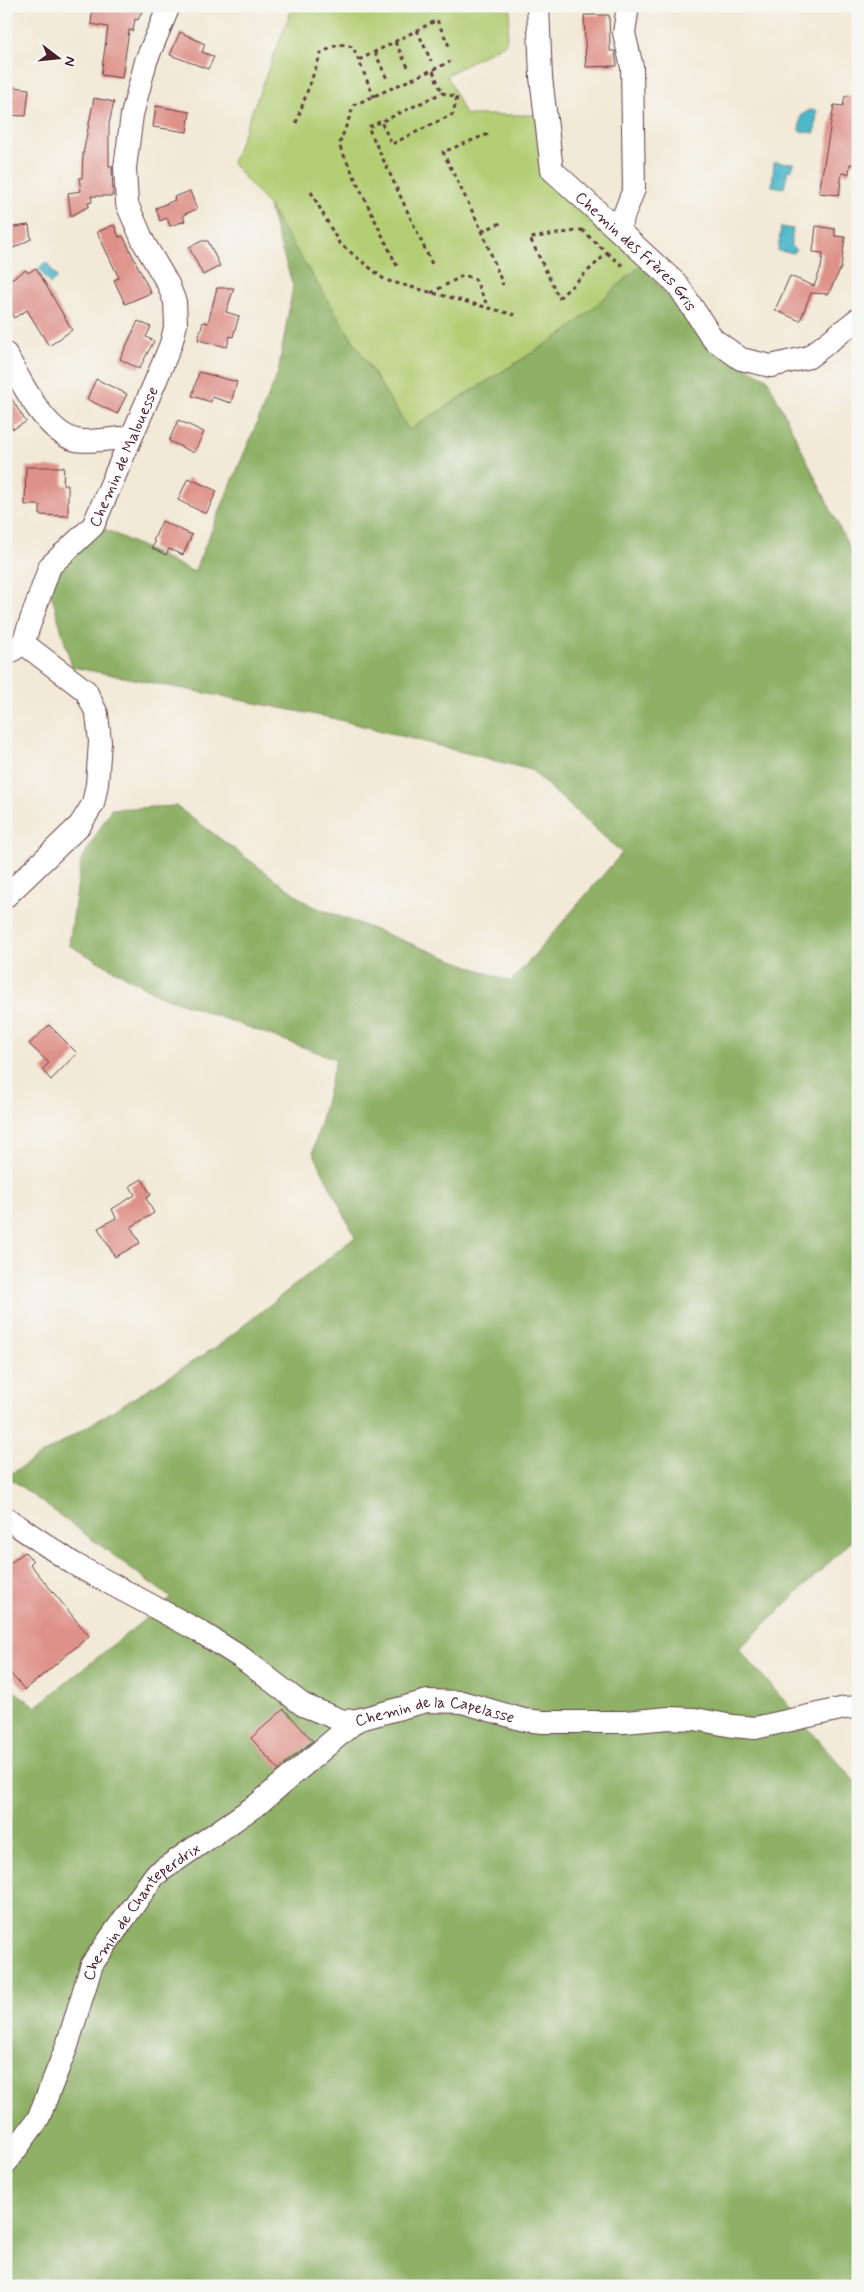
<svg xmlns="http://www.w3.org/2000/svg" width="864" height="2292" viewBox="0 0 864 2292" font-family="Mynerve,sans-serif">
<rect width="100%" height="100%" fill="#f6f6f2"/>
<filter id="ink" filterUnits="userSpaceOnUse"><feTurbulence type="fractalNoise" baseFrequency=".02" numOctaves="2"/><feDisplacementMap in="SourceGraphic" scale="10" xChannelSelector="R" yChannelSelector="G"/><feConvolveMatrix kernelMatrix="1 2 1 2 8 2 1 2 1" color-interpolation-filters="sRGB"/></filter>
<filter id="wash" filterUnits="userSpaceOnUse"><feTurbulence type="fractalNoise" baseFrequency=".0096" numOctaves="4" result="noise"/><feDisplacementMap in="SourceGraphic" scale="20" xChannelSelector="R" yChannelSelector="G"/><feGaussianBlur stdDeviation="1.12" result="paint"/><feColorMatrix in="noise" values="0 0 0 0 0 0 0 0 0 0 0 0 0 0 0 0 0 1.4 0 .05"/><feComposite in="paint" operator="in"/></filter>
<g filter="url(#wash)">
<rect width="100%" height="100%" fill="#f2e9d6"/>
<path fill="#b3ce74" stroke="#7e7650" d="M293 6H511L506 43 447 75 465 115H537L540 151 642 264 567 331 409 430 268 205 232 163Z"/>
<path fill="#8eb166" stroke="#6c6848" d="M268 205 409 430 567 331 642 264 698 333 721 353 767 378 858 566V1535L739 1649 858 1785V2286H6V1685L36 1707 171 1598 7 1476 218 1346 355 1237 313 1152 336 1059 159 995 69 945 81 861 111 809 176 806 310 905 511 982 622 853 531 770 332 718 72 667 47 579 103 528 194 572 278 373 293 286Z"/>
<g fill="#4db8ca" stroke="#4c6c7a">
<path d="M810 110 817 111 815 133 799 131 801 115Z"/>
<path d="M774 162 793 163 792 170H788L784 188 772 186Z"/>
<path d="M781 227 793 229 791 245 796 250 794 253 778 251Z"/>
<path d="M44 263 48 264 57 278 50 284 39 269Z"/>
</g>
<g id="blocks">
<g fill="#de9188">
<path d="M93 6H144L138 20 135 19 133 31 129 30 122 78 101 75 108 27 91 24Z"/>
<path d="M584 15H609L610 51H615L617 66 586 67Z"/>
<path d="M180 32 205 44 202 52 214 57 208 69 170 55Z"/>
<path d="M6 86 29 89 26 116 6 115Z"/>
<path d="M845 96 858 97V165L850 164 849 174 842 173 839 195 819 193 834 105 843 106Z"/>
<path d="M94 98 114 102 109 124V166H112L113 196H91L92 202 88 203 89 206 71 216 68 193 81 191 79 178H82L83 154Z"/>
<path d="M156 106 190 112 187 132 153 127Z"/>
<path d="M190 191 197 209 183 215 185 221 170 226 167 218 160 221 156 208 175 200 174 197Z"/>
<path d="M29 225 31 239 6 252V228Z"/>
<path d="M114 225 119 237 123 236 151 293 125 304 114 280 119 278 97 232Z"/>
<path d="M816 226 835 229V236L845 237 841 268 828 294 811 293 800 321 775 310 790 276 814 286 821 268 823 253 813 252Z"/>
<path d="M202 241H208L220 266 203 275 189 247Z"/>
<path d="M36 268 72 330 49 346 27 310 14 318 6 306V282L26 270 28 273Z"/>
<path d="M217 288H234L226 312 239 316 233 337 230 336 227 347 198 340 203 322 208 323Z"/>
<path d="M138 321 151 327 146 337 154 341 139 369 120 359Z"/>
<path d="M199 372 237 382 231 403 212 397 211 402 192 396Z"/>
<path d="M96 379 127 394 117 414 87 399Z"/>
<path d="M6 390 26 422 13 429 6 417Z"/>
<path d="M178 420 204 432 194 453 169 441Z"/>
<path d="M26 467H64L63 485H68V516L40 515V505H25Z"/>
<path d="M188 478 217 491 206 514 178 500Z"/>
<path d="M162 521 192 535 183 555 169 549 166 555 152 548 155 542 153 541Z"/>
<path d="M49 1025 77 1053 51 1080 42 1070 49 1063 29 1044Z"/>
<path d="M142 1179 151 1195 146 1198 154 1213 131 1227 140 1243 115 1257 98 1228 116 1218 112 1209 135 1195 130 1186Z"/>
<path d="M25 1552 33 1561 30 1564 89 1636 25 1690 6 1668V1566Z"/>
<path d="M284 1709 313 1741 278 1769 251 1738Z"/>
</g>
</g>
</g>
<g filter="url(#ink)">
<use href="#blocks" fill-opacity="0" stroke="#633d45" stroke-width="1"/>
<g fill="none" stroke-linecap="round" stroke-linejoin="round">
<defs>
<g id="minor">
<path id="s1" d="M538 6 541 77 552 170 677 284 713 339 741 359 771 366 809 357 858 319"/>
<path d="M618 230 634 189 632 67 624 33 628 6"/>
<path d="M6 354C20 380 45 433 76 440 88 443 117 438 131 437"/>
<path id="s2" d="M23 643 50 566 93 526 156 380 171 344 176 324 175 302 168 284 144 243 127 204 125 168 132 115 146 61 169 6"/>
<path d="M6 655 23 643"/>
<path d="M6 896 80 825 93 804 97 784 100 742 97 714 86 691 23 643"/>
<path id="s3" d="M6 1518 74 1564 199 1631 242 1658 303 1705 343 1721 357 1720 427 1701 462 1702 524 1720 543 1722H625L669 1718 695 1719 733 1726 755 1728 845 1708 858 1707"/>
<path id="s4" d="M6 2163 38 2119 67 2046 92 1964 155 1875 258 1804 357 1720"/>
</g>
</defs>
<use href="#minor" stroke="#633d45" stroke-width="24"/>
<g stroke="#633d45" stroke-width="3" stroke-dasharray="4 4" stroke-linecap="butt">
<path d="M417 30 431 61"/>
<path d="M395 42 409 69"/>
<path d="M375 52 387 79"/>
<path d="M359 60 437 20 450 48"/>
<path d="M433 71 442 93"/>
<path d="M442 93 457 97 453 114 392 144 381 122Z"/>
<path d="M380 122 368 127 432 264"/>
<path d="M296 123 321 53 339 44 353 47 374 97"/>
<path d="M488 134 443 152 482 231 503 285"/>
<path d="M311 192 339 243 385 280 515 315"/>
<path d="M582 230 607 253 559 298 530 238Z"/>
<path d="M482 231 501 223"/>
<path d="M607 253 623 266"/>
<path d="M397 266 339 145 354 105 450 62"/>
<path d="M431 293 464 275 475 279 488 307"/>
<path d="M833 2286 858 2280"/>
</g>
<use href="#minor" stroke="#fff" stroke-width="22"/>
</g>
</g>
<g text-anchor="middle" stroke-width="4.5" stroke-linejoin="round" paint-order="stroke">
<g font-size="16" fill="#4a1f2b" stroke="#f6f6f2">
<text dy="6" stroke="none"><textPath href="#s1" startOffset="282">Chemin des Frères Gris</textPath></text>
<text dy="6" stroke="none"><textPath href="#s2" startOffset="216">Chemin de Malouesse</textPath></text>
<text dy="6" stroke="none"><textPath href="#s3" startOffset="489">Chemin de la Capelasse</textPath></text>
<text dy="6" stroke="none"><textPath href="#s4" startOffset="291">Chemin de Chanteperdrix</textPath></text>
</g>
</g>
<rect width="864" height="2292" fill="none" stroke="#f6f6f2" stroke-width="25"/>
<g transform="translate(58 58) rotate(106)" stroke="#f6f6f2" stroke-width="4" paint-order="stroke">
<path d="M0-4L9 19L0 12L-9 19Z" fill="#4a1f2b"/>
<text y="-8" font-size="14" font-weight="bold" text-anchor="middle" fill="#4a1f2b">N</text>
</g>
</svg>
